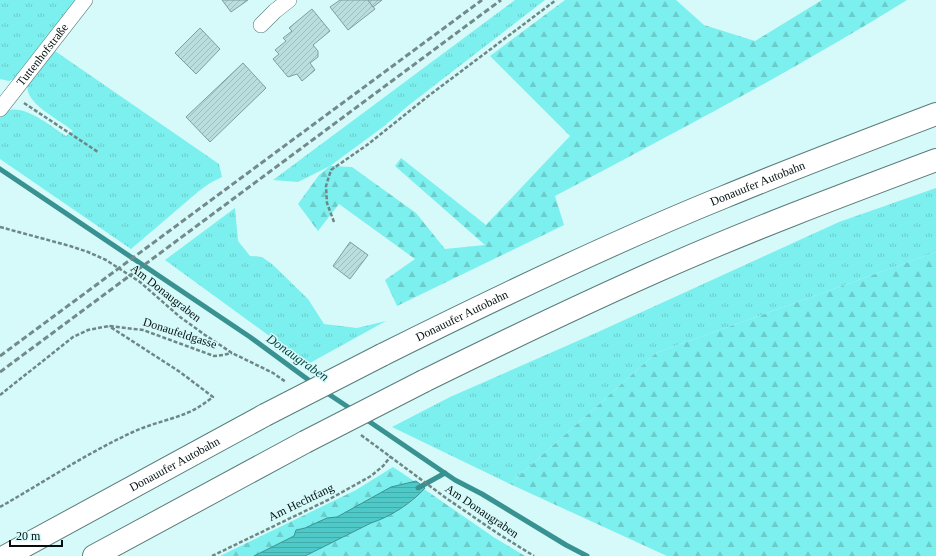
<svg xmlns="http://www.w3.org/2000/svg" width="936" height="556" viewBox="0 0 936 556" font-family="Georgia,serif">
<defs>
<pattern id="grass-tufts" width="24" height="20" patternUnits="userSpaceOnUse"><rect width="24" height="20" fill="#7cf0ee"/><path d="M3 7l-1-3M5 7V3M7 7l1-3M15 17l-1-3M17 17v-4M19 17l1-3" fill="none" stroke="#6acdcb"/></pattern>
<pattern id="forest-firs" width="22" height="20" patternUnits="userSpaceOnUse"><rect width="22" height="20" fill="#7cf0ee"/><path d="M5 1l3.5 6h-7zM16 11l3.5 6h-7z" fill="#6acdcb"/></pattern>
<pattern id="water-rules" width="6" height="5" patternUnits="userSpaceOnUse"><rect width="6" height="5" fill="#4ec9c8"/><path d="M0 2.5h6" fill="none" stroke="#42acab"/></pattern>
<pattern id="building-hatch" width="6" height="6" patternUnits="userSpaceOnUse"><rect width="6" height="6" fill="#badedd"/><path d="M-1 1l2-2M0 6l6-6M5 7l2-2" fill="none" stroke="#9ebdbd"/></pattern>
</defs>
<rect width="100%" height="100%" fill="#d5faf9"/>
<g fill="url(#grass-tufts)">
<path d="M0 0H77L14 79 9 81 0 79Z"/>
<path d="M515 0H545L409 105 383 127 330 166 298 182 273 180Z"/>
<path d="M55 51 219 164 222 177 210 183 199 191 131 249 0 159V117C3 114 5 111 10 110 27 106 52 127 66 136L73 131C62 121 19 101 29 82 34 73 48 60 55 51Z"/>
<path d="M936 188V252L656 353 510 484 392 427 450 397 598 332 839 222Z"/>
<path d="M235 208 238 241 250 256 262 257 272 264 308 299 324 324 357 328 386 321 308 364 165 260Z"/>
</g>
<g fill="url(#forest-firs)">
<path d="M565 0H676L704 25 755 41 822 0H907C793 71 674 133 555 196L564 225 397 306 385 280 415 259 339 204 318 231 298 204 319 175 330 166 352 167 416 213 445 249 485 245 395 166 401 158 486 225 570 136 490 56Z"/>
<path d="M936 252V556H667L510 484 656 353Z"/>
<path d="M393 467 414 481 391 487 337 517 327 518 305 528H301L294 536 254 556H220L356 490Z"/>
<path d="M424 489 495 538 525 556H305L371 523C390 517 412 504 424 489Z"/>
</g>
<path fill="url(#water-rules)" stroke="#389291" d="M416 481 425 488C412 503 390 517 371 523L305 556H254L294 536 296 530 305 528 327 518 337 517 391 487Z"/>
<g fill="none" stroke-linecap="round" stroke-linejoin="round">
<g stroke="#389291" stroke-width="5">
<path d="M0 169 250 337 314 384"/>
<path d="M324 391 354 411"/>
<path d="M364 418 455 480 482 494 566 545 587 556"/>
<path d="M418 488 445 473"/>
</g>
</g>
<g fill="url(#building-hatch)" stroke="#7c9e9d">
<path d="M222 0H248L231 12Z"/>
<path d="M340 0H368L375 9 348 30 330 7Z"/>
<path d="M368 0H382L373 7Z"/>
<path d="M312 9 330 31 313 45 318 51V57L310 63 315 70 302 81 297 74 288 77 273 59 279 54 275 50 286 41 283 38 292 31 289 28Z"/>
<path d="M200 28 220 49 196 74 175 53Z"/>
<path d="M243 63 266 88 210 142 186 117Z"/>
<path d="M350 242 368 255 350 279 333 266Z"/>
</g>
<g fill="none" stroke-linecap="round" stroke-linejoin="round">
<defs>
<g id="minor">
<path d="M261 25 275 11 289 0"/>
<path id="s1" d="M0 109 85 0"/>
</g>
<g id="motorway">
<path id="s2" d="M382 355C494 299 608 244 724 197 794 168 865 141 936 114"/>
<path d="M424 381C499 344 574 308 650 274 744 232 840 196 936 160"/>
<path id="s3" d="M6 556 265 415"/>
<path d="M94 556 305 442"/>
</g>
</defs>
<use href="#minor" stroke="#5a7c7b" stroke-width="16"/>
<use href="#motorway" stroke="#5a7c7b" stroke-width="24"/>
<g stroke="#6e8786" stroke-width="2.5" stroke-dasharray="4 2" stroke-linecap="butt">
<path d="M24 103 98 152"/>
<path d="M334 222 327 203 326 186 331 170 367 145 427 97 556 0"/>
<path d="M0 227 70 246 88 252 106 260 140 282 180 317 205 335 232 353 273 373 286 382"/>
<path d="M0 395 73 337 88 330 109 326 143 330 214 356 223 355 232 353"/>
<path d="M361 435 446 498 497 533 534 556"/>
<path d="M0 507C44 482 87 453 133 432 150 424 170 420 187 413 197 409 205 403 213 397L180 372 109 326"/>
<path d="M212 556 328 500 371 476 383 466 391 456"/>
</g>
<use href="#minor" stroke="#fff" stroke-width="15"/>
<use href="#motorway" stroke="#fff" stroke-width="22"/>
<g stroke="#728b8a" stroke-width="3" stroke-dasharray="6 3" stroke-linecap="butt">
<path d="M0 356 482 0"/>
<path d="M0 372 501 0"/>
</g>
<defs>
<g id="motorway-bridge">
<path d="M265 415 382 355"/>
<path d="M305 442 424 381"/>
</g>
</defs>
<use href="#motorway-bridge" stroke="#5a7c7b" stroke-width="24" stroke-linecap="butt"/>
<use href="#motorway-bridge" stroke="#fff" stroke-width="22"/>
</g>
<g text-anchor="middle" stroke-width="3" stroke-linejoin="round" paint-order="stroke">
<g font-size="12" fill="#041010" stroke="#d5faf9">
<text dy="4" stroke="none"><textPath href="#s1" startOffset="69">Tuttenhofstraße</textPath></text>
<text dy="4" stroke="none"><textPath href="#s2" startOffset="413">Donauufer Autobahn</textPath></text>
<text transform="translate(166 293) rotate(38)" y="4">Am Donaugraben</text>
<text dy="4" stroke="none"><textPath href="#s2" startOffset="89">Donauufer Autobahn</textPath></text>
<text transform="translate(180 333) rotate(18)" y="4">Donaufeldgasse</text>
<text dy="4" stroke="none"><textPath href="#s3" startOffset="192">Donauufer Autobahn</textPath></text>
<text transform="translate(301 502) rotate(-26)" y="4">Am Hechtfang</text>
<text transform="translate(482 511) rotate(34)" y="4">Am Donaugraben</text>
</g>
<g font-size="13" font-style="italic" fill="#033f3f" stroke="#d5faf9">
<text transform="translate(298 357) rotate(35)" y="5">Donaugraben</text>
</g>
</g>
<path d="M10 540v6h52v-6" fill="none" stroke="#041010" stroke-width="2"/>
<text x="16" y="540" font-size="12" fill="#041010" stroke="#d5faf9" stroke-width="3" paint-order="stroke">20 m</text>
</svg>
